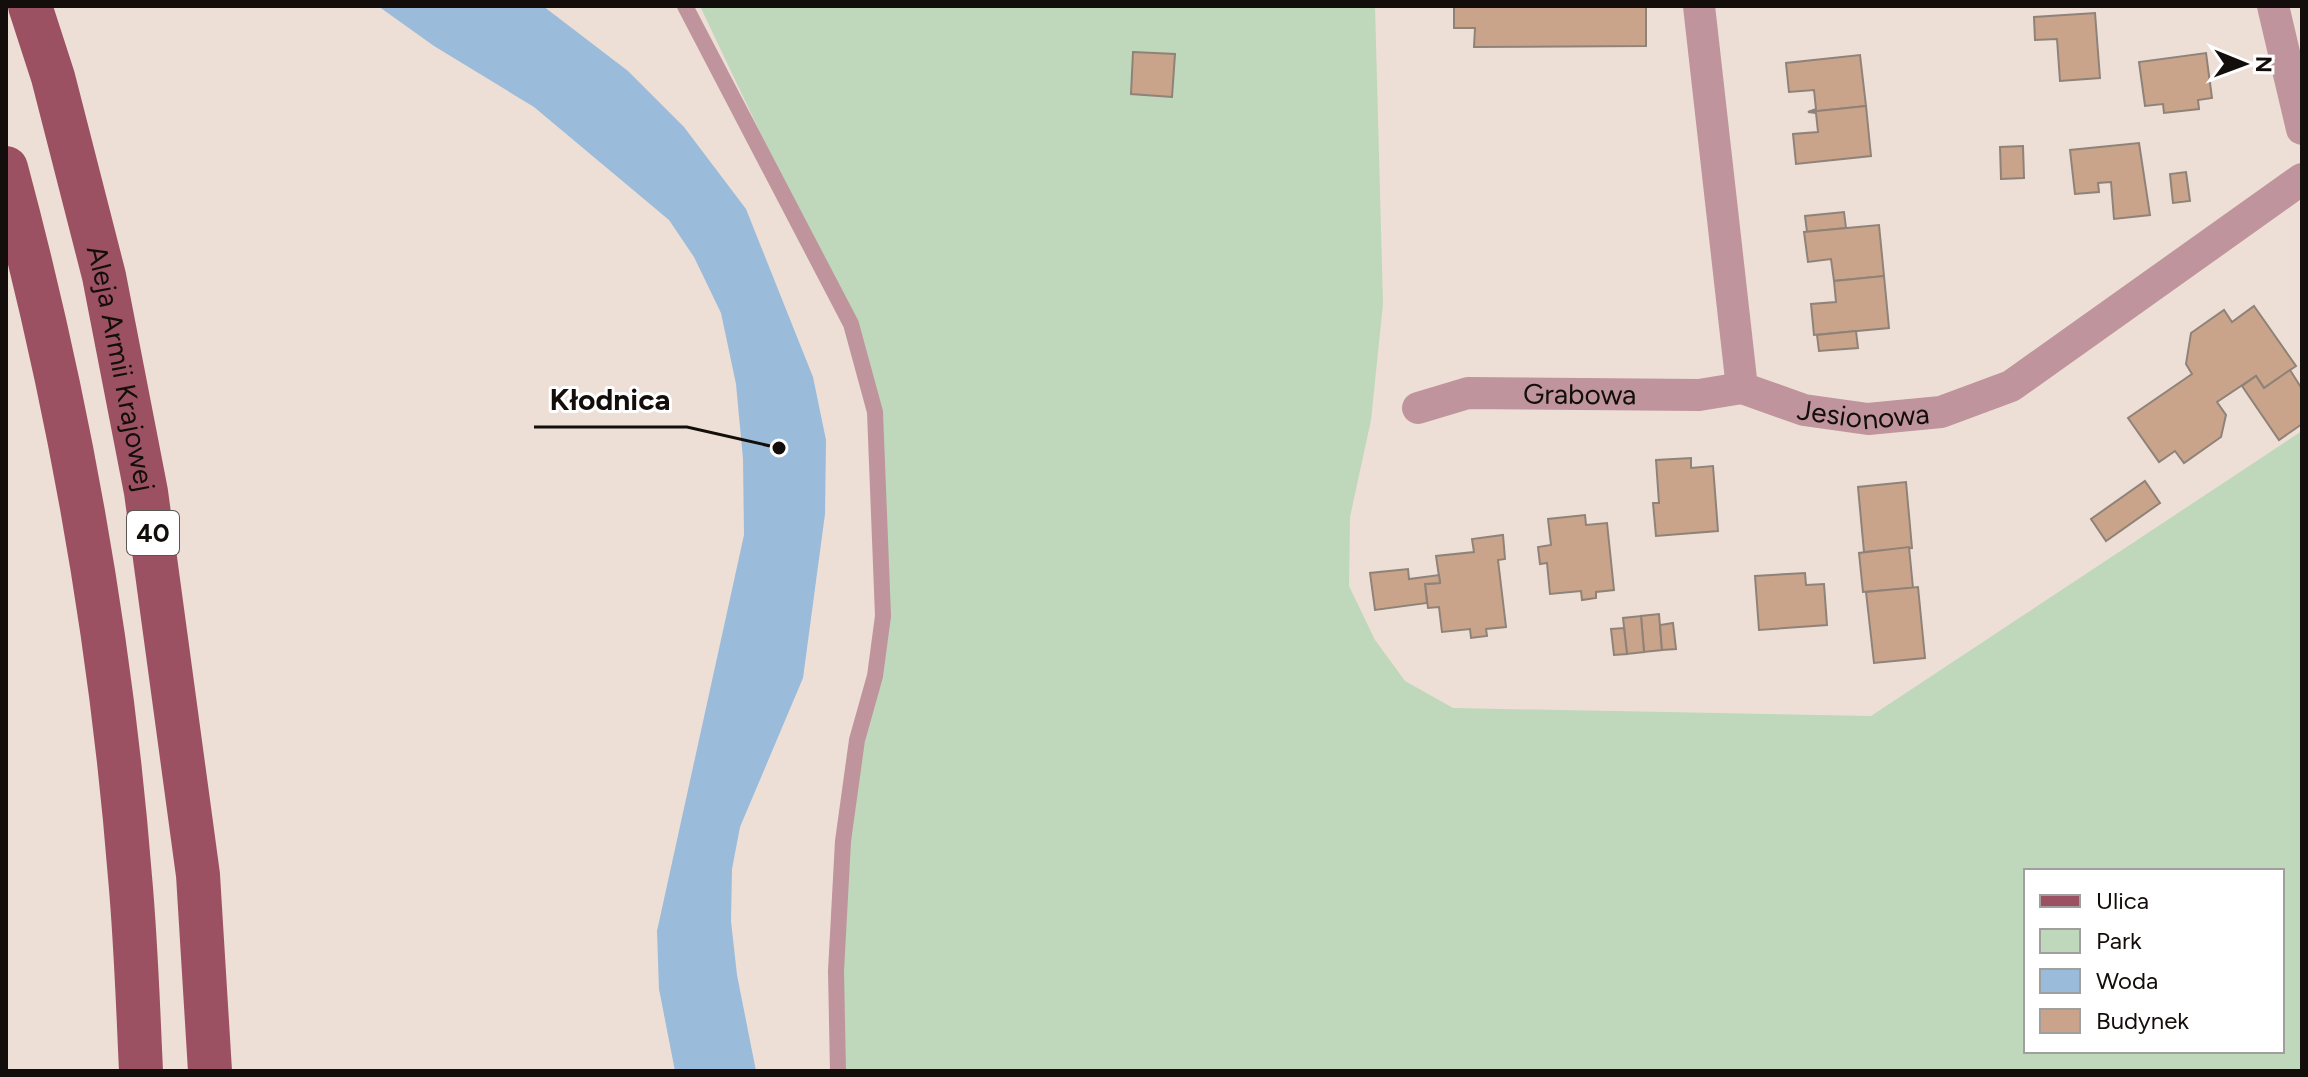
<svg xmlns="http://www.w3.org/2000/svg" width="2308" height="1077" viewBox="0 0 2308 1077" font-family="Figtree,sans-serif">
<rect width="100%" height="100%" fill="#eddfd6"/>
<path fill="#bfd7ba" fill-rule="evenodd" d="M700 6H1375L1383 304 1371 420 1350 517 1349 586 1375 640 1405 681 1453 708 1871 716 2302 431V1071H839L843 841 883 616 875 412 851 324ZM2026 871H2282V1051H2026Z"/>
<path fill="#9abbda" d="M378 6H543L628 71 684 127 746 209 813 377 826 440 825 514 803 678 740 827 732 869 731 921 737 975 756 1071H675L659 989 657 931 744 535 743 459 736 384 721 313 694 257 669 220 534 107 434 46Z"/>
<g fill="#caa48a" stroke="#8f8279" stroke-width="2">
<path d="M1454 6H1646V46L1474 47 1475 28H1454Z"/>
<path d="M2095 13 2100 78 2060 81 2057 39 2035 40 2034 17Z"/>
<path d="M1133 52 1175 54 1172 97 1131 94Z"/>
<path d="M2206 53 2212 98 2198 100 2199 109 2164 113 2163 104 2145 106 2139 62Z"/>
<path d="M1860 55 1866 106 1808 112 1816 109 1814 90 1789 92 1786 63Z"/>
<path d="M1866 106 1871 156 1796 164 1793 134 1818 132 1816 113 1808 112Z"/>
<path d="M2139 143 2150 215 2114 219 2111 182 2098 183 2099 192 2075 194 2070 150Z"/>
<path d="M2023 146 2024 178 2001 179 2000 147Z"/>
<path d="M2186 172 2190 201 2173 203 2170 174Z"/>
<path d="M1844 212 1846 228 1807 232 1805 216Z"/>
<path d="M1879 225 1884 276 1834 281 1831 259 1808 262 1804 232Z"/>
<path d="M1884 276 1889 328 1814 335 1811 304 1836 302 1834 281Z"/>
<path d="M2254 306 2296 366 2264 388 2256 376 2217 402 2226 415 2221 437 2184 463 2175 451 2159 462 2128 418 2192 374 2186 364 2191 333 2224 310 2232 322Z"/>
<path d="M1856 331 1858 348 1819 351 1817 335Z"/>
<path d="M2290 370 2302 389V424L2279 440 2242 386 2256 376 2264 388Z"/>
<path d="M1691 458V468L1713 466 1718 531 1656 536 1653 503H1659L1656 460Z"/>
<path d="M2145 481 2160 503 2106 541 2091 519Z"/>
<path d="M1906 482 1912 548 1864 552 1858 487Z"/>
<path d="M1585 515 1586 525 1607 523 1614 590 1596 592V598L1582 600 1581 591 1550 594 1547 563 1540 564 1538 547 1551 545 1548 519Z"/>
<path d="M1503 535 1505 559 1498 560 1506 627 1486 629 1487 636 1471 638 1470 629 1442 632 1439 607 1428 608 1425 584 1440 583 1436 556 1474 552 1472 539Z"/>
<path d="M1909 547 1913 588 1863 592 1859 553Z"/>
<path d="M1408 569 1409 579 1439 575 1440 583 1425 584 1427 603 1375 610 1370 573Z"/>
<path d="M1805 573 1806 585 1824 584 1827 625 1759 630 1755 576Z"/>
<path d="M1918 587 1925 658 1874 663 1866 592Z"/>
<path d="M1659 614 1662 650 1644 652 1641 616Z"/>
<path d="M1641 616 1644 652 1627 654 1623 618Z"/>
<path d="M1673 623 1676 649 1662 650 1660 625Z"/>
<path d="M1624 628 1627 654 1614 655 1611 629Z"/>
</g>
<g fill="none" stroke-linecap="round" stroke-linejoin="round">
<path stroke="#bf949c" stroke-width="16" d="M685 6 851 324 875 412 883 616 875 676 857 740 843 841 836 971 838 1071"/>
<g stroke="#bf949c" stroke-width="32">
<path id="s1" d="M1699 6 1742 388 1804 410 1868 419 1941 412 2011 386 2302 179"/>
<path d="M2273 6 2302 129"/>
<path id="s2" d="M1418 408 1468 393 1699 395 1742 388"/>
</g>
<g stroke="#9c5163" stroke-width="44">
<path id="s3" d="M30 6 53 77 104 276 146 492 198 875 210 1071"/>
<path d="M6 168C68 399 111 638 130 877 136 942 138 1007 141 1071"/>
</g>
</g>
<g text-anchor="middle" stroke-width="6" stroke-linejoin="round" paint-order="stroke">
<rect fill="#fff" stroke="#5a5654" stroke-width="2" x="127" y="511" width="52" height="44" rx="6"/>
<g font-size="26" font-weight="bold" fill="#130e0b">
<text x="153" y="542">40</text>
</g>
<g font-size="28" fill="#130e0b" stroke="#fff">
<text dy="10" stroke="none"><textPath href="#s3" startOffset="374">Aleja Armii Krajowej</textPath></text>
<text dy="10" stroke="none"><textPath href="#s2" startOffset="164">Grabowa</textPath></text>
<text dy="10" stroke="none"><textPath href="#s1" startOffset="510">Jesionowa</textPath></text>
</g>
</g>
<path fill="none" stroke="#130e0b" stroke-width="3" d="M779 448L687 427H534"/>
<circle fill="#130e0b" stroke="#fff" stroke-width="3" cx="779" cy="448" r="8"/>
<g font-size="30" text-anchor="middle" font-weight="bold" fill="#130e0b" stroke="#fff" stroke-width="6" stroke-linejoin="round" paint-order="stroke">
<text x="610" y="410">Kłodnica</text>
</g>
<rect width="2308" height="1077" fill="none" stroke="#130e0b" stroke-width="16"/>
<rect x="2024" y="869" width="260" height="184" fill="#ffffff" stroke="#a19f9d" stroke-width="2"/>
<rect x="2040" y="895" width="40" height="12" fill="#9c5163" stroke="#a19f9d" stroke-width="2"/>
<text x="2096" y="909" font-size="24" fill="#130e0b">Ulica</text>
<rect x="2040" y="929" width="40" height="24" fill="#bfd7ba" stroke="#a19f9d" stroke-width="2"/>
<text x="2096" y="949" font-size="24" fill="#130e0b">Park</text>
<rect x="2040" y="969" width="40" height="24" fill="#9abbda" stroke="#a19f9d" stroke-width="2"/>
<text x="2096" y="989" font-size="24" fill="#130e0b">Woda</text>
<rect x="2040" y="1009" width="40" height="24" fill="#caa48a" stroke="#a19f9d" stroke-width="2"/>
<text x="2096" y="1029" font-size="24" fill="#130e0b">Budynek</text>
<g transform="translate(2244 64) rotate(91)" stroke="#ffffff" stroke-width="6" paint-order="stroke">
<path d="M0-6L14 30L0 20L-14 30Z" fill="#130e0b"/>
<text y="-12" font-size="22" font-weight="bold" text-anchor="middle" fill="#130e0b">N</text>
</g>
</svg>
